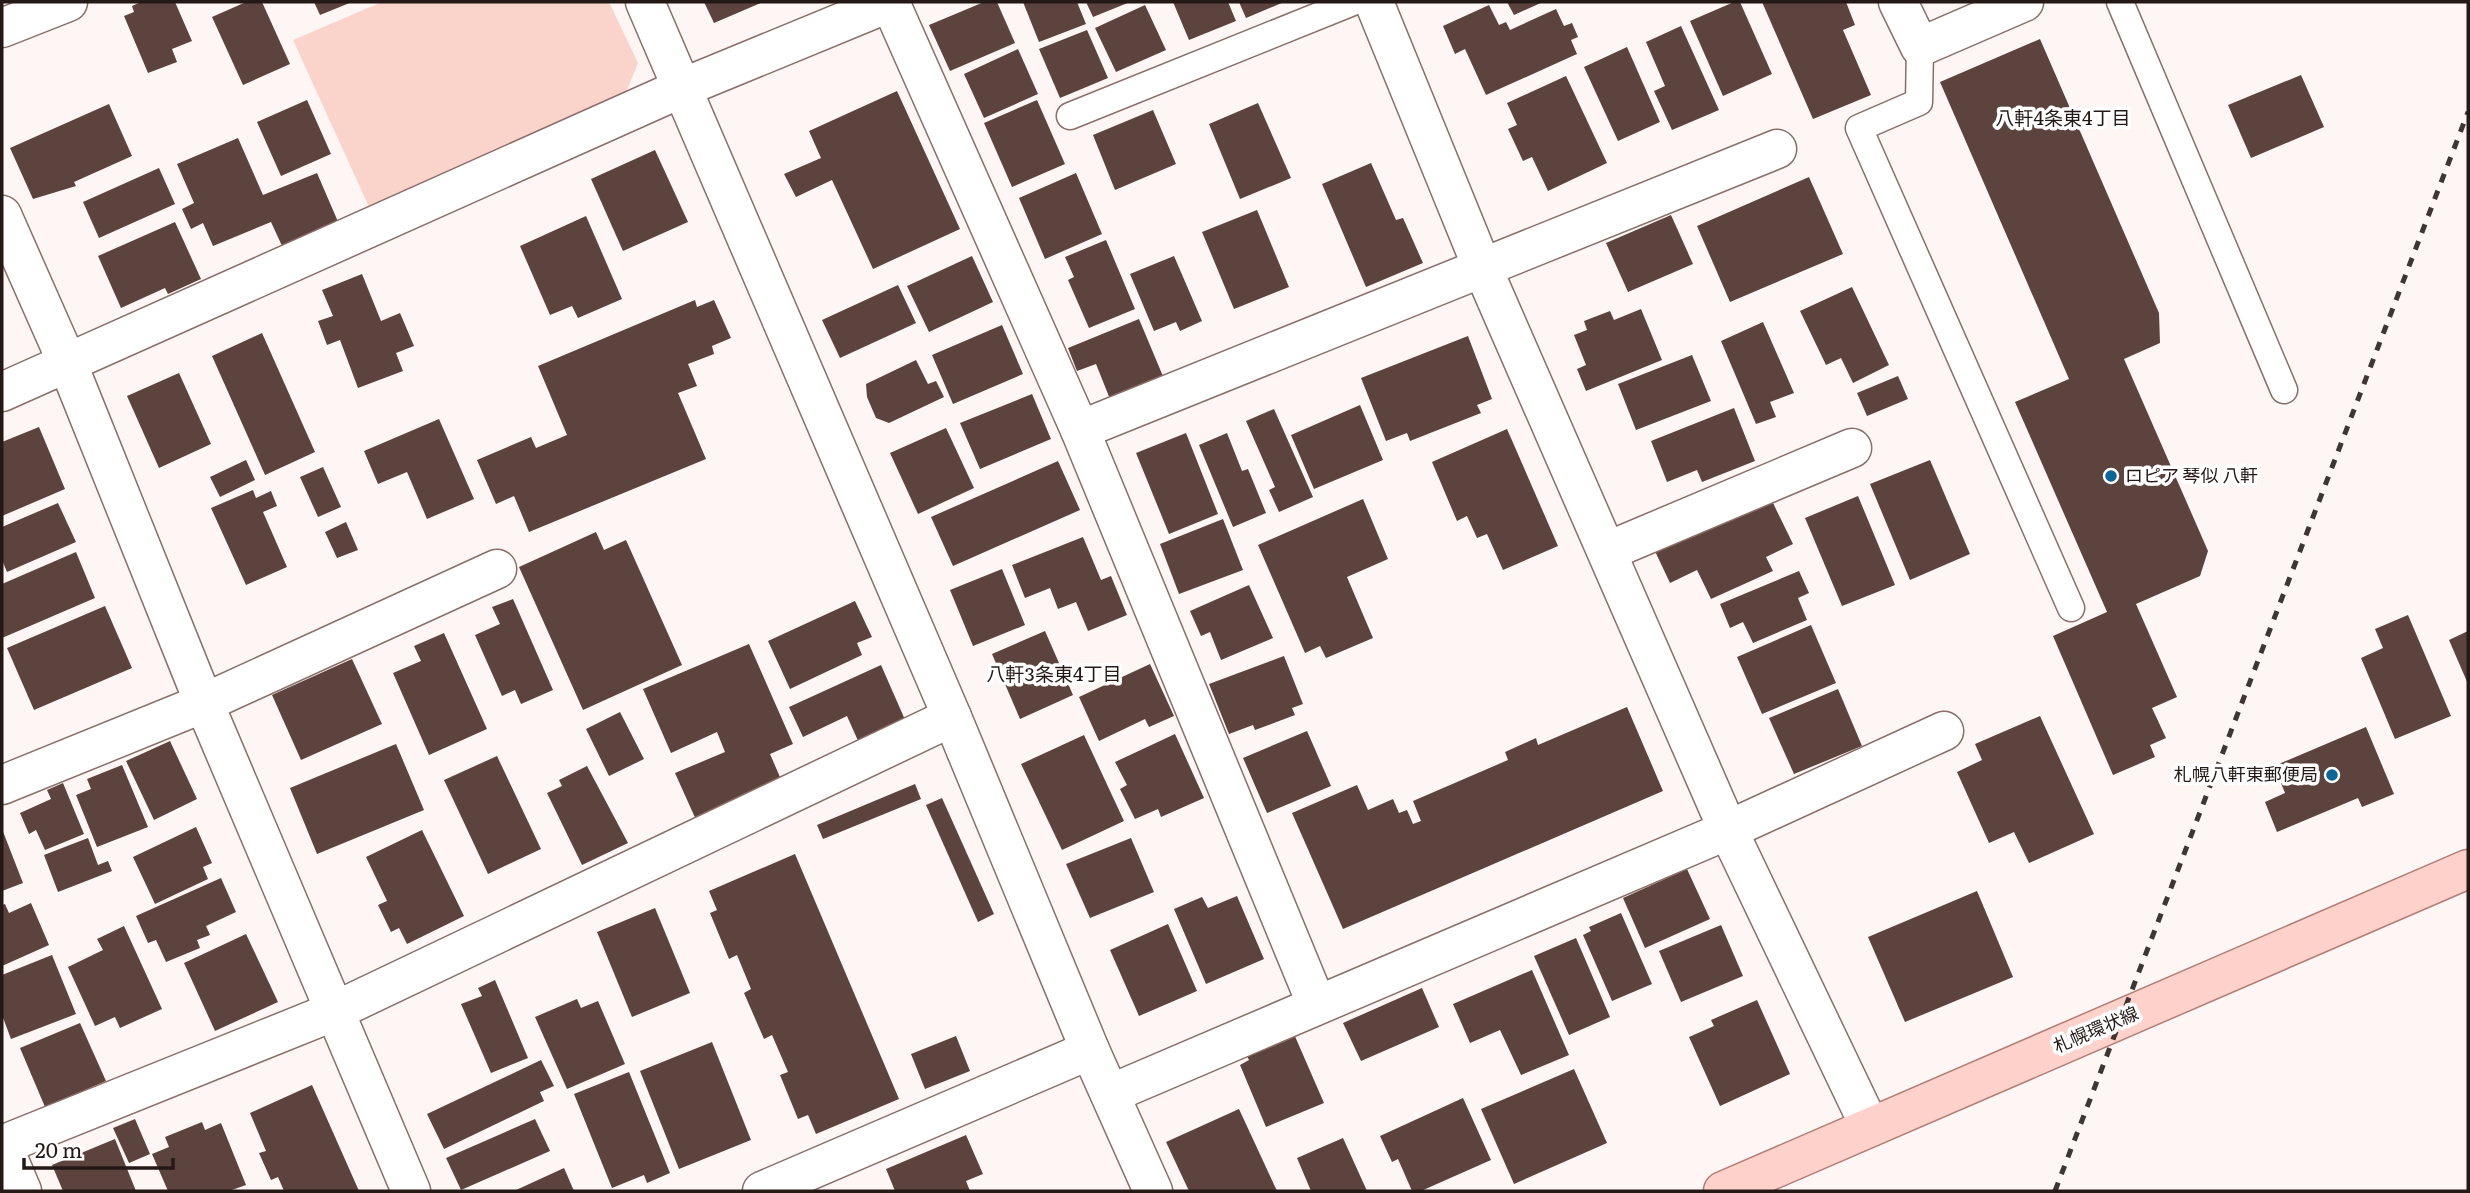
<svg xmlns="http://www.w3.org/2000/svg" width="2470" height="1193" viewBox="0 0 2470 1193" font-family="Literata,'Noto Sans JP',serif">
<rect width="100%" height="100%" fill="#fdf6f5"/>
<path fill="#fad3cb" d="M382 2H609L638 63 625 95 369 207 293 40Z"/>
<g fill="#5c433e">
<path d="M141 2H175L192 41 172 49 177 62 148 73 124 16 134 12 132 6Z"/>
<path d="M246 2H262L290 64 243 85 212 17Z"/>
<path d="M314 2H352L320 15Z"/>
<path d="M704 2H763L714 23Z"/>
<path d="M984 2H997L1015 43 950 71 929 25Z"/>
<path d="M1023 2H1077L1086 24 1039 42Z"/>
<path d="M1086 2H1130L1093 17Z"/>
<path d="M1173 2H1228L1236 21 1189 40Z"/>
<path d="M1239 2H1284L1246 18Z"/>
<path d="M1507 2H1543L1514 15Z"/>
<path d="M1734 2H1740L1772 74 1723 96 1690 21Z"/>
<path d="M1762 2H1846L1855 25 1843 30 1871 95 1813 119Z"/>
<path d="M1145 5 1166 50 1116 72 1095 28Z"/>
<path d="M1489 5 1499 25 1506 22 1510 30 1556 9 1564 26 1572 23 1578 37 1571 40 1577 54 1486 95 1465 49 1455 54 1443 26Z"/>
<path d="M1681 26 1719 110 1672 130 1654 91 1665 86 1646 42Z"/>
<path d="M1087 30 1108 78 1060 98 1039 49Z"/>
<path d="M2040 39 2159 313 2160 343 2124 359 2208 551 2200 576 2136 604 2177 697 2152 708 2166 738 2150 745 2155 757 2113 775 2053 636 2107 612 2015 402 2069 379 1940 82Z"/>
<path d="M1627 47 1660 122 1618 141 1584 67Z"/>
<path d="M1018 49 1038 94 984 118 964 74Z"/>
<path d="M2301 75 2324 127 2251 158 2228 105Z"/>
<path d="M1566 76 1607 163 1548 191 1532 157 1523 161 1508 129 1517 125 1507 103Z"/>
<path d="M897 91 960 229 873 269 832 180 796 197 784 174 821 158 809 131Z"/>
<path d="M307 100 331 154 281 176 257 122Z"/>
<path d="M1037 100 1065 164 1012 187 984 123Z"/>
<path d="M1258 103 1291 178 1240 199 1209 124Z"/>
<path d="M109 104 132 156 74 182 76 186 33 199 10 148Z"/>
<path d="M1153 110 1176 164 1115 190 1093 135Z"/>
<path d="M238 138 263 195 317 173 339 224 283 248 271 222 213 246 203 223 191 229 182 209 194 203 177 164Z"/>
<path d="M655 150 688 222 623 251 591 179Z"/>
<path d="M1371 163 1396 220 1403 218 1423 263 1366 287 1322 184Z"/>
<path d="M159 168 175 204 99 238 83 202Z"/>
<path d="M1076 173 1102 234 1045 259 1019 198Z"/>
<path d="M1809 177 1843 254 1730 302 1697 226Z"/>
<path d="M1257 210 1289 287 1234 309 1202 232Z"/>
<path d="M1671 215 1693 264 1628 292 1606 243Z"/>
<path d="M586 216 622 299 578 318 572 306 550 315 520 246Z"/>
<path d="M175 222 201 279 168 294 165 288 121 308 98 256Z"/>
<path d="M1106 240 1135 309 1089 328 1068 280 1074 277 1065 257Z"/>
<path d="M972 256 993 302 929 332 907 286Z"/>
<path d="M1174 256 1202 321 1180 331 1176 322 1154 331 1130 274Z"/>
<path d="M362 274 381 321 400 313 414 346 396 353 403 371 358 388 340 340 327 345 318 321 333 316 322 290Z"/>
<path d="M898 285 916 323 840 358 822 320Z"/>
<path d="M1852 287 1889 365 1853 383 1841 358 1826 365 1800 311Z"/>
<path d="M695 300 697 307 714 300 731 338 712 346 714 354 688 364 697 386 678 393 706 459 529 532 514 496 496 504 477 460 531 437 536 448 567 435 538 366Z"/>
<path d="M1641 309 1662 360 1586 391 1577 369 1586 365 1574 335 1587 330 1584 321 1610 311 1614 320Z"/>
<path d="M1139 319 1165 381 1112 404 1096 364 1077 371 1068 348Z"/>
<path d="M1763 322 1794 393 1770 402 1776 417 1756 424 1721 341Z"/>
<path d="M1002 325 1023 374 953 404 932 355Z"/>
<path d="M262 333 315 452 265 475 212 356Z"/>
<path d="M1468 336 1492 399 1477 405 1481 413 1410 441 1407 433 1386 441 1361 378Z"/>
<path d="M1692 355 1711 401 1636 430 1618 384Z"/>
<path d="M916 360 928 384 936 381 944 397 889 423 876 418 867 397 866 384Z"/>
<path d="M179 373 211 444 159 468 127 396Z"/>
<path d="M1898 376 1908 399 1867 416 1857 393Z"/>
<path d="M1032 394 1051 439 980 469 960 423Z"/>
<path d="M1360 405 1383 460 1314 489 1291 435Z"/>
<path d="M1734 408 1755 461 1702 482 1697 470 1667 482 1651 441Z"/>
<path d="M1274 409 1313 497 1279 512 1269 490 1275 487 1246 421Z"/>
<path d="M439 419 474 499 427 519 407 472 378 484 364 451Z"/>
<path d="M39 427 65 489 2 516V442Z"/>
<path d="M946 428 974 488 918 514 890 453Z"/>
<path d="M1507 429 1558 546 1503 570 1487 534 1477 538 1467 516 1457 521 1432 462Z"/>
<path d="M1186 433 1218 514 1169 534 1136 453Z"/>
<path d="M1227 433 1242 471 1248 469 1266 513 1233 527 1199 445Z"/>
<path d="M246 460 255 480 220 497 210 477Z"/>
<path d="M1930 460 1970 554 1910 580 1870 484Z"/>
<path d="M1058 461 1080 510 953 566 931 517Z"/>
<path d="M323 467 341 507 318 517 300 477Z"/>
<path d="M253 490 256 498 271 491 277 506 263 512 287 567 246 585 211 508Z"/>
<path d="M1858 496 1895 585 1842 606 1805 518Z"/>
<path d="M1363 499 1388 559 1347 577 1373 638 1326 658 1320 646 1305 653 1258 545Z"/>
<path d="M1772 501 1793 544 1766 557 1773 571 1711 599 1697 570 1670 583 1654 549 1690 532 1693 537Z"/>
<path d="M58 503 76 542 7 572 2 560V527Z"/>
<path d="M1223 519 1243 570 1179 594 1160 544Z"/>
<path d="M346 522 358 550 337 558 325 532Z"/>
<path d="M596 532 604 550 626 540 682 665 583 710 519 567Z"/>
<path d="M1083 537 1101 580 1111 576 1127 615 1088 631 1076 602 1058 609 1050 588 1025 598 1012 565Z"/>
<path d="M76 552 95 598 2 638V584Z"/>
<path d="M1002 569 1025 625 973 646 950 590Z"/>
<path d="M1799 571 1809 593 1798 598 1807 620 1753 643 1743 622 1730 628 1720 604Z"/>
<path d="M1249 585 1273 638 1221 660 1210 632 1201 636 1190 611Z"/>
<path d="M513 599 553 690 521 704 515 690 502 696 475 635 500 624 492 607Z"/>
<path d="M855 601 872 637 857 643 862 655 790 689 768 641Z"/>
<path d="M105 606 132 668 34 710 7 648Z"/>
<path d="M2408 615 2451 716 2395 739 2361 658 2383 648 2375 629Z"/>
<path d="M1811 625 1836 683 1762 714 1737 657Z"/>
<path d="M1045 631 1073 695 1020 719 992 654Z"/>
<path d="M2468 631V684L2449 640Z"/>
<path d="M444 633 487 729 429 755 393 673 421 661 414 646Z"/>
<path d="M749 644 793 744 770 754 783 784 697 822 675 773 725 752 717 732 671 753 643 689Z"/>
<path d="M1284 656 1303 704 1292 708 1295 715 1255 730 1253 725 1229 734 1209 684Z"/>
<path d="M352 659 382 724 301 760 272 695Z"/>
<path d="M1150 664 1174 716 1149 727 1145 719 1099 741 1079 697Z"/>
<path d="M881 665 906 722 859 743 847 716 803 737 789 707Z"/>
<path d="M1838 689 1862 746 1794 774 1769 718Z"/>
<path d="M1627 707 1663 791 1343 929 1292 813 1357 785 1368 810 1393 799 1399 813 1407 810 1413 824 1421 821 1413 801 1508 760 1505 752 1536 738 1538 745Z"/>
<path d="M620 712 644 759 609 776 586 729Z"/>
<path d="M2040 716 2094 834 2029 863 2014 832 1989 843 1957 772 1982 760 1975 744Z"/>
<path d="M2366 727 2394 794 2362 807 2358 798 2277 832 2265 802 2285 793 2274 766Z"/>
<path d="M1307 731 1331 786 1267 813 1243 758Z"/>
<path d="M1175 734 1204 798 1161 817 1158 809 1135 819 1120 789 1127 785 1115 762Z"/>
<path d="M1084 735 1124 821 1062 850 1021 764Z"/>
<path d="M170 741 197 799 154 820 126 761Z"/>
<path d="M396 744 424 810 317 854 290 788Z"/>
<path d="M497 756 541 849 488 874 444 780Z"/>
<path d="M122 765 148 827 97 847 76 795 91 789 87 779Z"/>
<path d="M587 766 628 843 582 865 547 793 562 786 559 780Z"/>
<path d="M63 783 84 834 45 850 36 830 29 834 20 813 51 799 47 790Z"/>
<path d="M915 784 921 799 823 839 817 825Z"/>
<path d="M942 798 994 914 978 922 926 805Z"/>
<path d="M196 827 212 863 203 867 208 879 155 904 133 857Z"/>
<path d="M2 829 23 883 2 891Z"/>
<path d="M422 830 464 916 407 944 399 928 391 932 378 905 387 901 366 857Z"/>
<path d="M88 838 98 865 108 861 112 871 58 892 44 855Z"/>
<path d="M1131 838 1154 892 1090 918 1066 864Z"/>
<path d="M795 854 899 1099 816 1134 808 1115 798 1119 780 1075 788 1072 772 1035 764 1039 744 993 751 989 737 955 729 959 710 913 717 910 709 891Z"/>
<path d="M1687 869 1710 919 1645 948 1623 898Z"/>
<path d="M221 878 236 912 206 926 210 935 197 940 200 948 166 962 156 940 148 943 136 916Z"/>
<path d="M1977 891 2013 977 1905 1022 1868 937Z"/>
<path d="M1237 896 1264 959 1206 984 1174 909 1202 897 1208 908Z"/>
<path d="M31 903 49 945 2 966V905L5 904 9 913Z"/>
<path d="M655 908 690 993 632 1017 597 932Z"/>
<path d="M1621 913 1652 984 1612 1001 1583 935 1591 931 1589 927Z"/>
<path d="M1168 924 1197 991 1139 1016 1110 950Z"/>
<path d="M1721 925 1743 976 1681 1002 1659 951Z"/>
<path d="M124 926 162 1009 120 1028 115 1017 95 1026 68 967 103 950 97 939Z"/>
<path d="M246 934 278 1002 215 1031 184 963Z"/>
<path d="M1576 938 1610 1017 1569 1035 1534 956Z"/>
<path d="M52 955 76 1014 11 1039 2 1015V975Z"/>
<path d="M1532 970 1569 1055 1521 1075 1500 1030 1470 1043 1453 1004Z"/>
<path d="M495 980 528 1058 491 1073 461 1004 482 996 478 988Z"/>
<path d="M1422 988 1439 1027 1361 1061 1343 1023Z"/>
<path d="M577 999 581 1008 598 1001 625 1064 567 1089 535 1017Z"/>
<path d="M1757 1000 1790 1074 1720 1106 1689 1037 1714 1026 1711 1020Z"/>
<path d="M80 1023 106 1081 45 1107 20 1048Z"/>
<path d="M1294 1034 1324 1103 1266 1127 1240 1065 1249 1060 1246 1054Z"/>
<path d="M956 1036 970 1071 925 1089 911 1054Z"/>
<path d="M712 1042 751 1140 679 1169 640 1071Z"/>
<path d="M541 1060 554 1086 540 1092 544 1101 444 1149 427 1114Z"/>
<path d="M1574 1069 1607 1143 1514 1184 1481 1109Z"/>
<path d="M629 1072 670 1173 647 1183 644 1175 612 1188 574 1094Z"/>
<path d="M312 1085 359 1191H284L278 1177 271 1180 259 1153 266 1151 250 1113Z"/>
<path d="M1463 1098 1491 1160 1421 1191H1412L1398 1159 1392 1162 1380 1136Z"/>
<path d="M1239 1109 1277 1191H1189L1166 1142Z"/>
<path d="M135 1119 150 1154 129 1163 113 1128Z"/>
<path d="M535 1119 550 1151 461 1190 446 1158Z"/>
<path d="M202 1122 205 1130 221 1123 246 1185 229 1191H168L152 1154 169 1147 165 1137Z"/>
<path d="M966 1135 983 1174 966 1181 970 1191H895L886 1169Z"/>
<path d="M1343 1138 1367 1191H1311L1297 1158Z"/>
<path d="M115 1139 136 1191H63L52 1165Z"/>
<path d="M564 1168 574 1191H514Z"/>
</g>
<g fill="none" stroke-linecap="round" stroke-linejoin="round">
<defs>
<g id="service">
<path d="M2120 2 2284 390"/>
<path d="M1920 47 1919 102 1859 128 2071 608"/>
<path d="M1070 116 1353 2"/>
</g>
<g id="minor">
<path d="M645 2 952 717 1090 1050 1153 1191"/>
<path d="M890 2 1080 430 1316 1003"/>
<path d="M1374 2 1482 267 1728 830 1870 1127"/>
<path d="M1898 2 1920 47 2024 2"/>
<path d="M2 28 68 2"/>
<path d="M2 215 67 362 204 703 411 1191"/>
<path d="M2 392 682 88 891 2"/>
<path d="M1080 430 1777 149"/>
<path d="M1608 551 1852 448"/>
<path d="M2 785 204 703 497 569"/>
<path d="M1110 1094 1728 830 1944 731"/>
<path d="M2 1144 22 1191"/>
<path d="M2 1145 335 1011 952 717"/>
<path d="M762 1191 1090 1050"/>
</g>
<path id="primary" d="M1723 1191 2468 869"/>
</defs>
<use href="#service" stroke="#8a6e68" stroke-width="29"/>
<use href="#minor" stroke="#8a6e68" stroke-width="41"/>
<use href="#primary" stroke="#b27d74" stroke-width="41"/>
<use href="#service" stroke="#fff" stroke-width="26"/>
<use href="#minor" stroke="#fff" stroke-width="38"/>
<use href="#primary" stroke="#fed1ca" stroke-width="38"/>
<path stroke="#3f3533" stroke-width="5" stroke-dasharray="9 9" stroke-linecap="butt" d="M2055 1191 2468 112"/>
</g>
<g fill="#0b6595" stroke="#fff" stroke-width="2.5">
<circle cx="2111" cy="476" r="7"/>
<circle cx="2332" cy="775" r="7"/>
</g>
<g text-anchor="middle" stroke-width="7" stroke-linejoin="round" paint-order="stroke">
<g font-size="18" fill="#241917" stroke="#fff" text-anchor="start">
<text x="2125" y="482">ロピア 琴似 八軒</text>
<text x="2318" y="781" text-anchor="end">札幌八軒東郵便局</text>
</g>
<g font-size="18" fill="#241917" stroke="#fff">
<text transform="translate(2096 1030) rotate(-23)" y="6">札幌環状線</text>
</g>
<g font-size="19" fill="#241917" stroke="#fff">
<text x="2063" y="125">八軒4条東4丁目</text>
<text x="1054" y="681">八軒3条東4丁目</text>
</g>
</g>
<rect width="2470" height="1193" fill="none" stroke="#241917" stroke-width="7"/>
<path d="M24 1158v10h149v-10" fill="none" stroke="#241917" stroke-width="3.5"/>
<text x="35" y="1158" font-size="21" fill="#241917" stroke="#ffffff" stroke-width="5" paint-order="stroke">20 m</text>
</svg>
